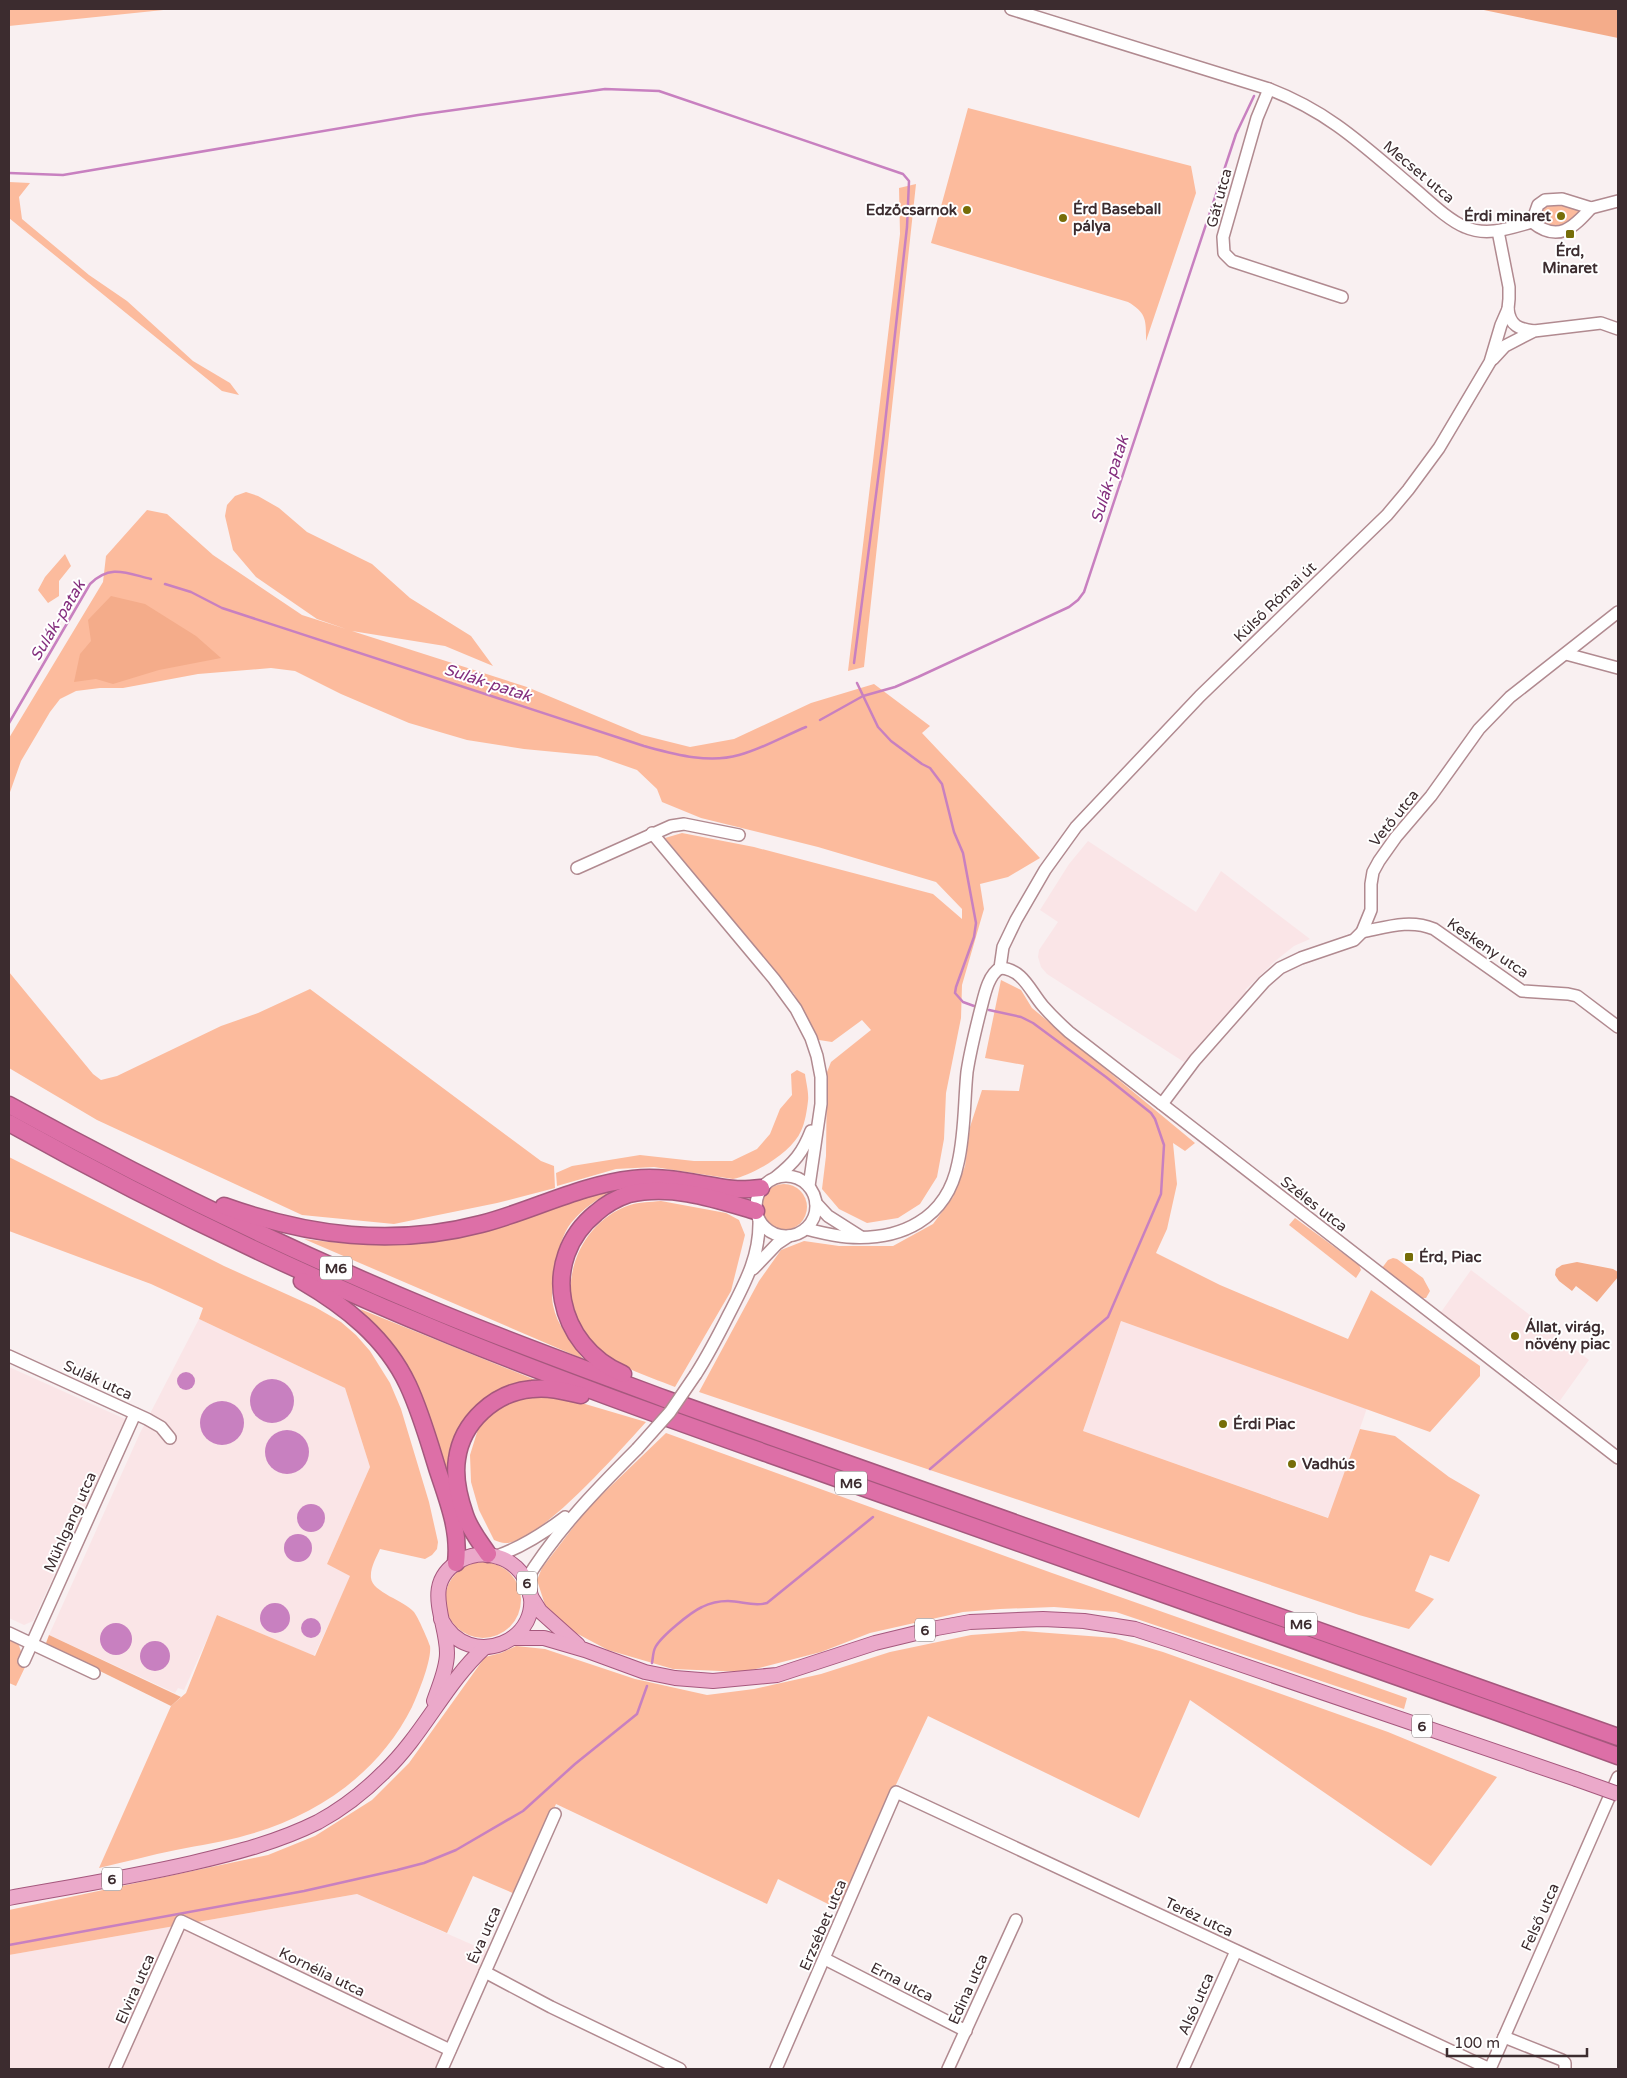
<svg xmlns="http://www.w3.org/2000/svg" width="1627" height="2078" viewBox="0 0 1627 2078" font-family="'Varela Round',sans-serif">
<rect width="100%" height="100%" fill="#f9f0f1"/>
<g fill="#fae5e7">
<path d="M1088 841 1196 912 1221 871 1310 939 1294 946 1274 962 1245 990 1249 993 1218 1023 1184 1062 1047 974 1041 967 1038 957 1039 950 1058 922 1040 910 1069 864Z"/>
<path d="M1471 1270 1589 1360 1559 1402 1441 1312Z"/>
<path d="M199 1319 345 1388 370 1467 327 1564 351 1576 314 1656 218 1615 184 1690 178 1688 175 1693 49 1635 140 1433Z"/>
<path d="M1121 1321 1367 1408 1329 1518 1083 1431Z"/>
<path d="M9 1367 125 1419 33 1621 24 1625 9 1618Z"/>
<path d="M357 1894 489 1952 437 2069H9V1955Z"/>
</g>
<g fill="#fcbb9d">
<path d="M9 9H173L9 26Z"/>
<path d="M968 108 1191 166 1196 193 1146 341C1146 321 1147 313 1128 302L931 243Z"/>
<path d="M9 182 30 183 19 197 22 219 89 275 127 301 193 361 230 383 239 395 222 391 9 218Z"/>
<path d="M916 184 864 667 848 671 900 234 899 188Z"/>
<path d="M1555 202 1581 210C1570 225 1551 234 1537 219 1541 208 1546 205 1555 202Z"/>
<path d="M246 492 258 496 279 508 307 532 372 564 410 598 471 636 493 666 445 646 352 631 527 687 642 735 690 747 734 739 811 703 874 684 930 726 922 733 1040 858 1008 877 980 884 984 909 962 985 961 1018 946 1093 944 1139 937 1177 920 1204 898 1218 867 1223 839 1209 822 1189 826 1156 827 1072 831 1062 871 1030 862 1020 832 1042 819 1040 794 994 665 838 682 833 754 847 933 894 962 919V909L936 882 818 847 701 818 662 802 657 789 637 770 597 756 524 749 467 740 409 723 341 694 295 671 271 668 198 674 123 688H100L76 691 60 699 50 712 21 761 9 795V738L103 582 106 556 147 510 167 514 213 555 302 615 346 629 317 619 256 577 233 550 225 516 227 505 235 496Z"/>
<path d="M65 554 71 566 59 581V596L48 603 38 590 45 577Z"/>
<path d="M9 972 93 1074 101 1080 117 1076 221 1026 258 1013 310 989 541 1161 554 1166 555 1188 497 1203 394 1224 302 1215 97 1120 9 1068Z"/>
<path d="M1001 980 1021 990 1032 1008 1195 1143 1185 1151 1173 1143 1177 1184 1167 1229 1156 1253 1220 1285 1348 1339 1371 1290 1480 1366V1376L1430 1432 1121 1321 1083 1431 1328 1518 1360 1429 1395 1436 1449 1477 1480 1495 1449 1562 1430 1555 1415 1591 1434 1599 1409 1629 1359 1615 699 1392 759 1281 781 1250 804 1241 839 1246H893L933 1224 953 1197 965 1166 970 1127 982 1090 1019 1091 1024 1065 985 1058Z"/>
<path d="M797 1070 805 1074C806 1082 809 1093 808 1101 807 1110 805 1123 801 1131 792 1152 754 1175 733 1179L654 1167 616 1169 557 1186 556 1173 572 1166 640 1155 694 1161H732L757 1149 770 1134 780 1109 792 1095 791 1074Z"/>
<path d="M9 1157 224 1266 315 1307 341 1322 356 1335 370 1351 390 1383 401 1409 429 1502 438 1542 437 1549 432 1555 425 1559 380 1549C376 1558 370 1568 371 1578 372 1592 405 1601 414 1612 418 1617 428 1640 430 1646 432 1660 418 1694 412 1707 379 1773 317 1816 247 1835 224 1842 200 1845 176 1850 151 1855 125 1862 99 1868L171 1706 186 1693 217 1615 315 1656 350 1576 327 1564 370 1467 345 1388 199 1319 203 1308 151 1284 9 1231Z"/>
<circle cx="784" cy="1207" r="23"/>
<path d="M614 1189C598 1199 583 1208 571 1223 558 1239 549 1285 553 1305 557 1326 572 1342 583 1359L304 1239C350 1245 396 1247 441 1240 482 1234 520 1219 559 1205 577 1199 595 1195 614 1189Z"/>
<path d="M661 1201 726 1213 739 1220 745 1235 731 1291 675 1387C645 1375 613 1366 591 1342 550 1298 575 1223 630 1205 639 1202 651 1202 661 1201Z"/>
<path d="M1295 1218 1359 1265 1361 1270 1356 1278 1289 1225Z"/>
<path d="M1393 1258 1397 1259 1423 1278 1430 1291 1426 1298H1419L1382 1268 1388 1260Z"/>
<path d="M360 1309 538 1381 509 1386 487 1398 468 1414 457 1434 452 1489 403 1362Z"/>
<path d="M546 1397 575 1401 646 1422C622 1448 538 1545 505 1543 502 1543 497 1541 494 1540L479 1510 471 1482 470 1455 479 1426 498 1408 522 1398Z"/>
<path d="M666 1433 1052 1573 1407 1698 1404 1709 1116 1612 1054 1607 1000 1609 963 1612 870 1633 821 1652 744 1672 673 1669 608 1650 574 1632 545 1605 537 1580 542 1568 588 1508Z"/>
<circle cx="483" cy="1600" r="38"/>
<path d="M1023 1631 1115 1638 1163 1652 1388 1732 1497 1777 1431 1866 1190 1700 1139 1818 928 1716 838 1909 778 1879 767 1904 556 1804 515 1894 473 1876 447 1933 357 1894 9 1955V1910L268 1855 315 1836 372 1800 409 1763 485 1657 501 1653 516 1646 545 1649 635 1679 707 1695 754 1689 821 1674 890 1652 971 1635Z"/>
<path d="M9 1638 18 1643 22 1654 27 1663 16 1686 9 1683Z"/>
</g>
<g fill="#f4ac8a">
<path d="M1479 9H1618V38Z"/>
<path d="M111 596 145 604 196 636 221 658 159 670 113 684 96 679 74 682 80 654 91 641 88 620Z"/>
<path d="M1577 1262 1613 1269 1618 1272V1277L1597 1302 1576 1286 1572 1291 1559 1281 1555 1275 1556 1269 1562 1265Z"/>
<path d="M49 1635 181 1697 171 1706 51 1647 46 1643Z"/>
</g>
<g fill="#c880c0">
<circle cx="186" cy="1381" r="9"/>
<circle cx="272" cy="1401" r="22"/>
<circle cx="222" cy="1423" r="22"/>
<circle cx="287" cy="1452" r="22"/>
<circle cx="311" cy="1518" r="14"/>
<circle cx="298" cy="1548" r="14"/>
<circle cx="275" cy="1618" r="15"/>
<circle cx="311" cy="1628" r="10"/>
<circle cx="116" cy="1639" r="16"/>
<circle cx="155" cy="1656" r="15"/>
</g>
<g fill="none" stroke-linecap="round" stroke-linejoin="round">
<g stroke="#c880c0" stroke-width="2.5">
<path d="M9 173 63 175 418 115 605 89 659 91 903 174 909 181 907 227 883 441 854 663"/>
<path d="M165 584 191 592 222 608 644 746C674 754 708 764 739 755 762 749 784 736 806 727"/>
<path d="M857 683 878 727 891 741 922 764 930 768 942 784 954 832 963 853 976 923 974 937 956 987 955 993 963 1002 974 1006"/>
<path d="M820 720 863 696 895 687 918 677 1069 607 1078 600 1084 592 1236 134 1254 96"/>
<path d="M9 723 90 584C110 564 126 573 151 579"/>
<path d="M930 1469 1108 1317 1161 1194 1164 1145 1155 1119 1151 1113 1106 1077 1033 1023 1021 1017 989 1010"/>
<path d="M652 1663C653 1658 653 1652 655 1648 660 1637 691 1612 702 1607 710 1603 720 1601 728 1601 742 1601 753 1607 767 1603L873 1517"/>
<path d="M9 1945 304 1891 397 1870 424 1863 456 1850 523 1811 575 1764 637 1714 647 1686"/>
</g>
<defs>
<g id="minor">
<path d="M1011 9 1269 89C1329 112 1363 145 1410 185 1426 198 1446 219 1465 227 1487 237 1510 228 1532 222"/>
<path d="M1269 89 1257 118 1223 237 1224 253 1232 261 1342 297"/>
<path d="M1532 222 1538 205 1545 200 1562 199 1591 208 1618 201"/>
<path d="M1532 222C1558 243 1573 228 1591 208"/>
<path d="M1508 309C1510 326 1519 329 1534 331"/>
<path d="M1493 359 1505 346 1534 331 1601 323 1618 329"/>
<path d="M1566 654 1618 668"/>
<path d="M652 833 774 979 796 1009 811 1038 817 1056 821 1077V1104L809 1186"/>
<path d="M577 868 671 826 684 824 739 835"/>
<path d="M1362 932C1387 927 1410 919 1434 929L1522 991 1568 994 1577 996 1618 1027"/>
<path d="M1000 968 1003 947 1016 920 1045 870 1076 827 1200 696 1387 515 1408 490 1439 448 1490 362 1501 325 1508 309 1509 299V287L1498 231"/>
<path d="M1000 968C1023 969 1030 991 1043 1006 1051 1015 1060 1024 1069 1032L1618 1458"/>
<path d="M1162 1104 1195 1060 1264 982 1280 968 1301 958 1354 940 1362 932 1371 910V884L1373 872 1379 861 1396 837 1431 796 1479 729 1510 697 1618 612"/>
<circle cx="786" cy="1206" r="30"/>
<path d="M776 1177C794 1163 803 1152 811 1131"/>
<path d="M816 1203 828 1216 861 1237"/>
<path d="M806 1229C819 1232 833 1236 847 1237 901 1241 947 1219 958 1163 965 1133 964 1102 967 1072 970 1052 975 1032 980 1012 984 998 987 976 1000 968"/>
<path d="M753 1269 777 1244 789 1236"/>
<path d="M9 1356 147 1419 161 1427 170 1438"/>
<path d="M696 1374C708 1355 719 1334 729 1314 745 1283 760 1256 759 1220"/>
<path d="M497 1556C522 1547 544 1533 565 1517"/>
<path d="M526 1580C557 1530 596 1490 637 1449"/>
<path d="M9 1633 94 1673"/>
<path d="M24 1661 135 1414"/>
<path d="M825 1959 966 2031"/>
<path d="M485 1972 551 2007 680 2069"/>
<path d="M1504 2037 1562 2060 1565 2063V2069"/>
<path d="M115 2069 181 1921 450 2050"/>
<path d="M442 2069 555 1814"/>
<path d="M776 2069 896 1792 1490 2069"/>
<path d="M948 2069 1016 1920"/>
<path d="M1183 2069 1236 1951"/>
<path d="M1490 2069 1618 1777"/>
</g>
<g id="major">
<path d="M530 1595 540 1611 578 1645"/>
<path d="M513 1638H544L585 1650 645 1672 675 1678 713 1681 777 1675 875 1643 937 1628 970 1622 1043 1619 1084 1621 1135 1629 1172 1641 1576 1779"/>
<path d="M434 1701C439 1686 447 1669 447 1653 447 1619 420 1583 461 1560 473 1554 486 1553 498 1557 512 1561 523 1572 528 1585 548 1640 469 1674 441 1619"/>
<path d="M9 1898C70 1887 131 1877 192 1863 235 1853 278 1842 318 1822 342 1809 365 1791 384 1772 423 1735 445 1684 484 1648"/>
</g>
<g id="highway">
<path d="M9 1105C147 1181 288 1250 433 1310 510 1342 588 1370 665 1399L1618 1737"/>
<path d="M9 1123C152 1203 300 1274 452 1336 584 1390 719 1436 853 1484 1068 1561 1284 1637 1500 1713L1618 1756"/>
<path d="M224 1206C308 1236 393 1247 481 1224 532 1211 579 1185 633 1179 667 1175 700 1185 734 1189 743 1190 752 1189 761 1188"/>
<path d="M302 1281C345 1306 386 1338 408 1385 421 1413 429 1442 438 1471 448 1501 460 1531 456 1563"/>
<path d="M623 1374C557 1346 538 1260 596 1213 606 1204 617 1198 629 1194 672 1184 715 1199 756 1211"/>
<path d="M488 1554C480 1542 470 1530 465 1515 459 1498 454 1478 457 1459 462 1422 495 1392 532 1389 549 1387 564 1391 581 1395"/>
</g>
</defs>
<use href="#minor" stroke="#b18a90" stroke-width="14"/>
<use href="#major" stroke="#a5587d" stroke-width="16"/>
<use href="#highway" stroke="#a5587d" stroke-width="19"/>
<use href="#minor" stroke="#fff" stroke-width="11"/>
<use href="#major" stroke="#eba9ca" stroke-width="14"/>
<use href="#highway" stroke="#dd6fa7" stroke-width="16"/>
<defs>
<path id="minor-bridge" d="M637 1449 670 1412 696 1374"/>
<path id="major-bridge" d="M1576 1779 1618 1794"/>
</defs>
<use href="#minor-bridge" stroke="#b18a90" stroke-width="14" stroke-linecap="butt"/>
<use href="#major-bridge" stroke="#a5587d" stroke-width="16" stroke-linecap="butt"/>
<use href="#minor-bridge" stroke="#fff" stroke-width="11"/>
<use href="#major-bridge" stroke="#eba9ca" stroke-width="14"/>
</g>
<g fill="#766d08" stroke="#fff" stroke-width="2">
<circle cx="967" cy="210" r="5"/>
<circle cx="1561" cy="216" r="5"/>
<circle cx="1063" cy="218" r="5"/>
<rect x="1565" y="229" width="10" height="10" rx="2.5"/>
<rect x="1404" y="1252" width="10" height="10" rx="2.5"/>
<circle cx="1515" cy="1336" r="5"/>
<circle cx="1223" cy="1424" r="5"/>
<circle cx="1292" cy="1464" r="5"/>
</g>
<g text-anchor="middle" stroke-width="4" stroke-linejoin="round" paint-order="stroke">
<g fill="#fff" stroke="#766b6d" stroke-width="1">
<rect x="320" y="1256.5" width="32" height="23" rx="4"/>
<rect x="835" y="1471.5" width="32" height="23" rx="4"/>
<rect x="517" y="1571.5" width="20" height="23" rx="4"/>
<rect x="1285" y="1612.5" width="32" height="23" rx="4"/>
<rect x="915" y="1618.5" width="20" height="23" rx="4"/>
<rect x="1412" y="1714.5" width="20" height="23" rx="4"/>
<rect x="102" y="1867.5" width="20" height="23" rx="4"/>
</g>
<g font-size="14" font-weight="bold" fill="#3c2c2f">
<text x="336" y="1273">M6</text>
<text x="851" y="1488">M6</text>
<text x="527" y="1588">6</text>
<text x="1301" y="1629">M6</text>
<text x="925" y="1635">6</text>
<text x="1422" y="1731">6</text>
<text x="112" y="1884">6</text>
</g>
<g font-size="15" fill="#3c2c2f" stroke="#fff">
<text transform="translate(1419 172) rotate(40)" y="5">Mecset utca</text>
<text transform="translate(1219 198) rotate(-75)" y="5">Gát utca</text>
<text transform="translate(1275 602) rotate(-44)" y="5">Külső Római út</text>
<text transform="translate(1394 818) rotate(-51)" y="5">Vető utca</text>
<text transform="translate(1488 948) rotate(34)" y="5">Keskeny utca</text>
<text transform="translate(1314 1204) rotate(38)" y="5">Széles utca</text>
<text transform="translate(98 1380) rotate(25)" y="5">Sulák utca</text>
<text transform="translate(70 1522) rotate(-66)" y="5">Mühlgang utca</text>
<text transform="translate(1199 1917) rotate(25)" y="5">Teréz utca</text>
<text transform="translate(1540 1917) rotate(-66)" y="5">Felső utca</text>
<text transform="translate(823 1925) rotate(-67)" y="5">Erzsébet utca</text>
<text transform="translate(484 1935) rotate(-66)" y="5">Éva utca</text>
<text transform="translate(322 1972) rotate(26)" y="5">Kornélia utca</text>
<text transform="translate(902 1982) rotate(27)" y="5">Erna utca</text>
<text transform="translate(135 1989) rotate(-66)" y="5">Elvira utca</text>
<text transform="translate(968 1989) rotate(-66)" y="5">Edina utca</text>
<text transform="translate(1196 2004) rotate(-66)" y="5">Alsó utca</text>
</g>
<g font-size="15" font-weight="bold" fill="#3c2c2f" stroke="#fff" text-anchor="start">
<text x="1073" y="214">Érd Baseball<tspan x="1073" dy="17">pálya</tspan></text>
<text x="957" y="215" text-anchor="end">Edzőcsarnok</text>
<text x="1551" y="221" text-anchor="end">Érdi minaret</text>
<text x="1570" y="256" text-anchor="middle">Érd,<tspan x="1570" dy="17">Minaret</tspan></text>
<text x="1419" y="1262">Érd, Piac</text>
<text x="1525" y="1332">Állat, virág,<tspan x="1525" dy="17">növény piac</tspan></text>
<text x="1233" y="1429">Érdi Piac</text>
<text x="1302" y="1469">Vadhús</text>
</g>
<g font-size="16" font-style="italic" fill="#842f7e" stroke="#fff">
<text transform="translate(1109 479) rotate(-72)" y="6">Sulák-patak</text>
<text transform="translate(57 620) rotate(-59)" y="6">Sulák-patak</text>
<text transform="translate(488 682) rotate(18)" y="6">Sulák-patak</text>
</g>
</g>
<rect width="1627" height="2078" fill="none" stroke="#3c2c2f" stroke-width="20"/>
<path d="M1447 2048v8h140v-8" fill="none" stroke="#3c2c2f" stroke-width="2.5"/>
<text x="1454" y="2048" font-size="15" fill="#3c2c2f" stroke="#ffffff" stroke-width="4" paint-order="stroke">100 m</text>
</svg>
